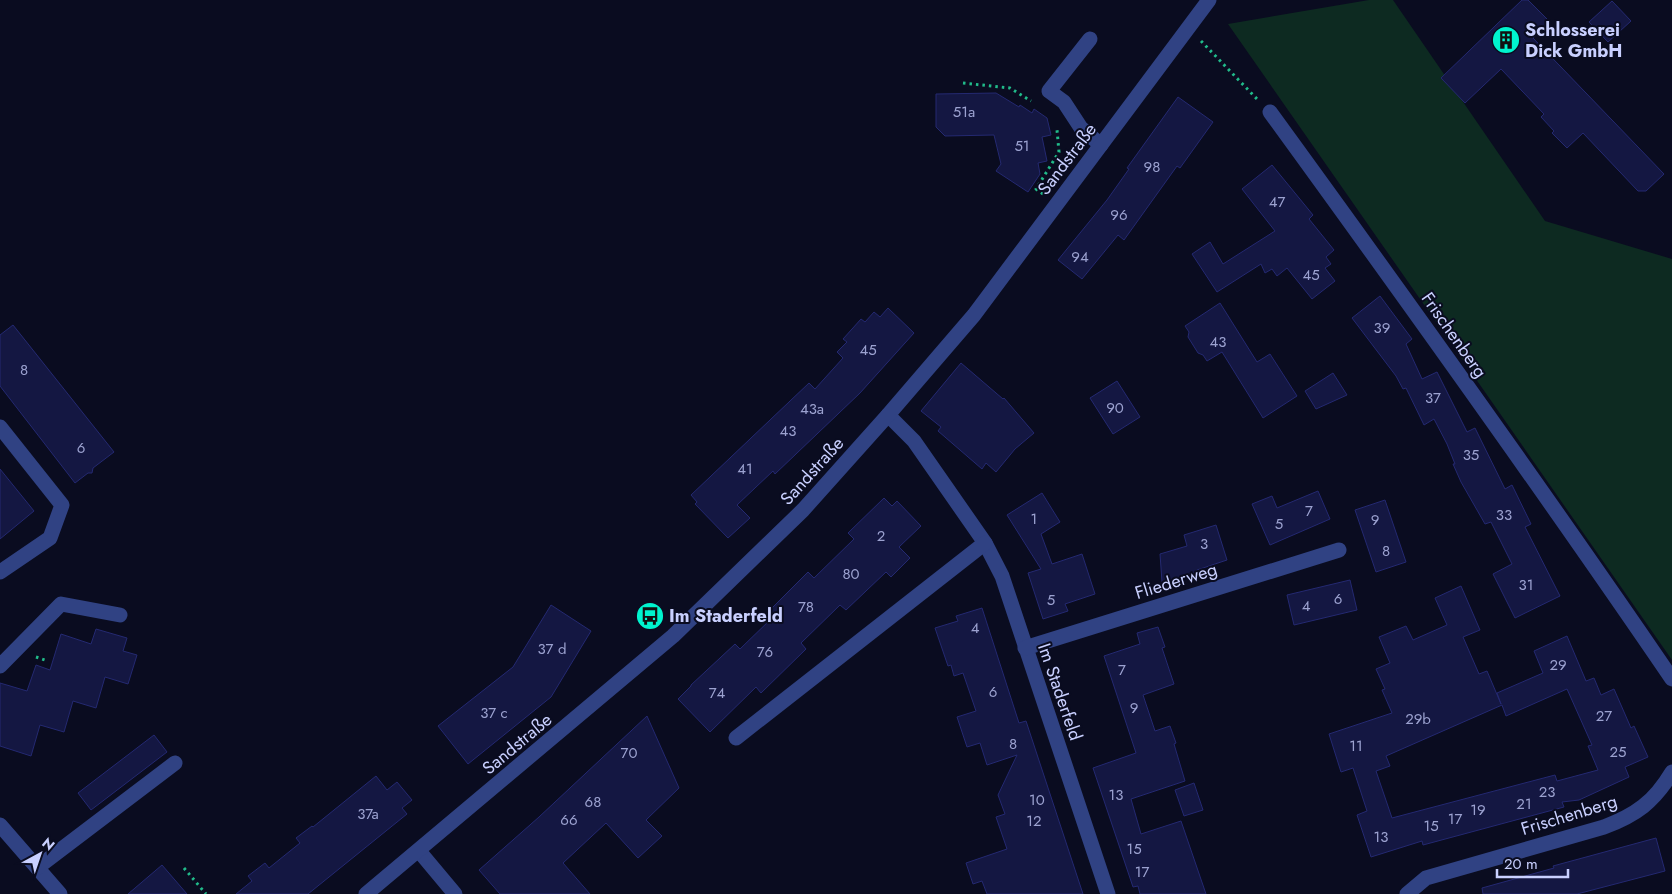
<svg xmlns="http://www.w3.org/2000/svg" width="1672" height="894" viewBox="0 0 1672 894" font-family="Jost,sans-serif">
<rect width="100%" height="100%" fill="#0a0c20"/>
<path fill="#0d2a21" d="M1369 0H1393L1545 221 1672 259V660L1228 24Z"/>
<g fill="#141742" stroke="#242971" fill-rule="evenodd">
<path d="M1522 0H1528L1550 22 1533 38 1664 174 1646 191H1638L1583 133 1567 148 1552 133 1554 131 1541 117 1544 114 1501 69 1465 103 1441 78Z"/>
<path d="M1612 1 1631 21 1608 42 1589 22Z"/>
<path d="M996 93 1019 107 1020 105 1032 113 1034 109 1047 118 1051 135 1042 137 1047 161 1038 163 1040 174 1028 192 996 171 1001 164 994 135 945 136 936 127V94Z"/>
<path d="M1178 97 1213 122 1180 168 1177 166 1124 240 1118 235 1082 279 1058 260 1107 200 1129 169 1127 168Z"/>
<path d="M1272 165 1313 215 1309 219 1334 250 1326 257 1331 264 1325 268 1335 281 1312 299 1287 268 1277 276 1272 269 1265 273 1261 264 1217 292 1192 254 1210 242 1223 264 1275 231 1242 189Z"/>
<path d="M1380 296 1412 339 1406 344 1422 379 1437 372 1467 432 1475 428 1505 489 1512 485 1531 524 1525 527 1560 596 1515 618 1493 574 1512 564 1491 522 1485 524 1461 482 1453 464H1455L1447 444 1434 419 1424 425 1406 388 1403 389 1396 376 1352 318Z"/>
<path d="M1220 303 1257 362 1270 354 1297 396 1263 418 1222 352 1207 361 1203 355 1198 353 1188 337 1189 332 1185 326Z"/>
<path d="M888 308 914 333 860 393 775 474 773 471 737 505 750 518 728 538 695 504 697 502 691 495 809 383 815 389 843 358 837 352 847 342 843 339 861 319 865 322 874 312 880 317Z"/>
<path d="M13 325 114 452 93 468 92 473H88L75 483 0 386V335Z"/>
<path d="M961 363 1003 399 1004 398 1034 433 1015 449 996 472 986 463 982 469 938 431 941 427 921 411Z"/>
<path d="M1333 373 1347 395 1316 409 1305 391Z"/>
<path d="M1117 381 1140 417 1113 434 1090 398Z"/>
<path d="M0 469 34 511 0 539Z"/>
<path d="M1318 491 1330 519 1270 545 1252 504 1272 496 1277 508Z"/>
<path d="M1042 493 1060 522 1041 534 1052 564 1082 554 1095 594 1065 604 1068 611 1043 619 1028 573 1041 569 1007 515Z"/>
<path d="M884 498 892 506 897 501 921 526 899 547 910 558 891 577 886 572 846 610 840 605 801 643 806 649 761 693 756 687 710 732 678 699 691 686V685L735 644 740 649 773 617 769 611 808 572 814 578 854 539 848 533Z"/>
<path d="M1385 500 1406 562 1376 572 1355 510Z"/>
<path d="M1216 525 1227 560 1197 570V572L1162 582 1160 554 1187 546 1184 535Z"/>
<path d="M1350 580 1357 610 1294 625 1287 595Z"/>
<path d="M1461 586 1480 630 1463 637 1479 674 1487 671 1501 704 1497 693 1543 673 1534 651 1567 636 1586 681 1594 678 1601 695 1614 689 1631 728 1634 726 1648 757 1625 767 1629 777 1579 800 1562 802 1564 807 1423 845 1422 841 1371 857 1357 815 1367 811 1353 768 1341 772 1329 734 1392 713 1382 690 1385 689 1376 669 1390 663 1379 637 1406 626 1413 640 1447 625 1435 598ZM1567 689 1592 745 1588 746 1598 770 1557 781 1555 775 1392 818 1376 771 1390 766 1386 756 1502 705 1506 716Z"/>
<path d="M551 605 591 631 551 697 468 764 438 726 513 667Z"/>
<path d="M982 608 1019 723 1026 721 1083 894H987L982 881 973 884 966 863 1007 849 996 817 1005 814 998 795 1017 755 987 765 980 743 967 747 957 717 976 711 963 673 954 676 951 665 948 666 935 628 958 621 956 616Z"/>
<path d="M1158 627 1165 647 1162 648 1174 684 1143 695 1155 731 1170 726 1176 743 1174 744 1185 781 1131 799 1141 834 1181 821 1206 894H1140L1138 886 1133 887 1093 768 1136 753 1104 656 1140 644 1137 633Z"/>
<path d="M96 629 127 638 123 651 137 655 128 684 105 677 96 708 73 701 64 732 40 725 31 756 0 746V683L27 691 36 665 50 670 61 634 91 644Z"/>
<path d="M647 716 679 788 646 820 662 836 638 858 606 823 563 863 590 894H500L479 870 539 817Z"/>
<path d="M154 735 167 752 91 810 78 793Z"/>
<path d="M376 776 387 790 397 782 412 800 402 808 407 814 308 894H236L252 881 248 876 265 863 269 868 300 843 296 838 312 826 313 827Z"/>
<path d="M1194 783 1203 810 1184 816 1175 790Z"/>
<path d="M1656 838 1665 871 1577 894H1483L1482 888 1554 868 1553 866Z"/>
<path d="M162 865 187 894H128Z"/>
</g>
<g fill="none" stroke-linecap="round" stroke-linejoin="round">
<g stroke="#21bb8a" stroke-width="3" stroke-dasharray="2.5 4" stroke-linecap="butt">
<path d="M1201 41 1257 99"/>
<path d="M963 83 1010 88 1031 101"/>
<path d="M1043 194 1036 189 1059 152 1057 130"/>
<path d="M36 657 48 661"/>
<path d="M184 868 206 894"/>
</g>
<g stroke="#304283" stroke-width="15">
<path d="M1090 39 1049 91 1064 102 1081 128 1101 145"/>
<path d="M1270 112C1406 299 1541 487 1672 679"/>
<path d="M888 415 914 441 985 543 1002 576 1108 894"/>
<path d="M0 427 62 505 50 538 0 572"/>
<path d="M1025 648 1339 550"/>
<path d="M0 666 61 604 120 615"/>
<path d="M736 738 985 543"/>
<path d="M0 825 60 894"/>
<path d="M419 851 455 894"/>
<path d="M38 867 175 763"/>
<path d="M366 894 673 636 803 510 888 415 974 315 1209 0"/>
<path d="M1407 894 1426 878 1604 827C1636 815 1654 802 1672 772"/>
</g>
</g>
<defs>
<symbol id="building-disc" viewBox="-11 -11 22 22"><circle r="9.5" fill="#00f4ce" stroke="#0a0c20"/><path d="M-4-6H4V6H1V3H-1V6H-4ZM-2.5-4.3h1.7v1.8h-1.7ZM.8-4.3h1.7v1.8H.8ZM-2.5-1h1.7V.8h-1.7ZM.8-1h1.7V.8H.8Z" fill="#111"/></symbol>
<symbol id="bus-disc" viewBox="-11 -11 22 22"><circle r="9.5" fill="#00f4ce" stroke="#0a0c20"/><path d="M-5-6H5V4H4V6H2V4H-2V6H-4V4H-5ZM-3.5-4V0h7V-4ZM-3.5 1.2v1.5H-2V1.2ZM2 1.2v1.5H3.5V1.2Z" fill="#111"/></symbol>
</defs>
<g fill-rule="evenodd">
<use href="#building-disc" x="1490" y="24" width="32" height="32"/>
<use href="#bus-disc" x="634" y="600" width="32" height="32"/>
</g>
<g text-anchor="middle" stroke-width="4" stroke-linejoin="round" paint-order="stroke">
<g font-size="15" fill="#9ca2d0">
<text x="964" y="117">51a</text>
<text x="1022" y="151">51</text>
<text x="1152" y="172">98</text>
<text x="1277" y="207">47</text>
<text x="1119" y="220">96</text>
<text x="1080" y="262">94</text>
<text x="1311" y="280">45</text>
<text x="1382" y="333">39</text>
<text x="1218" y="347">43</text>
<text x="868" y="355">45</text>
<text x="24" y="375">8</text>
<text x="1433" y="403">37</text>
<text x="1115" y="413">90</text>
<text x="812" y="414">43a</text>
<text x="788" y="436">43</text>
<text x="81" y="453">6</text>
<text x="1471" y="460">35</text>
<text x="745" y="474">41</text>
<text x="1309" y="516">7</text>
<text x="1504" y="520">33</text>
<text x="1034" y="524">1</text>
<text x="1375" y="525">9</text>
<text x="1279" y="529">5</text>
<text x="881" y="541">2</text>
<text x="1204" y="549">3</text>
<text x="1386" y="556">8</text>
<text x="851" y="579">80</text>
<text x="1526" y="590">31</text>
<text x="1338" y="604">6</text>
<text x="1051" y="605">5</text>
<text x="1306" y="611">4</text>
<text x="806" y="612">78</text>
<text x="975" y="633">4</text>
<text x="552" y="654">37 d</text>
<text x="765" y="657">76</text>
<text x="1558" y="670">29</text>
<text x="1122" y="675">7</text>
<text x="993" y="697">6</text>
<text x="717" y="698">74</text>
<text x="1134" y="713">9</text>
<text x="494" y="718">37 c</text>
<text x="1604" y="721">27</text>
<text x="1418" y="724">29b</text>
<text x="1013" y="749">8</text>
<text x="1356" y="751">11</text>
<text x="1618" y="757">25</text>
<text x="629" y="758">70</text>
<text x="1547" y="797">23</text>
<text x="1116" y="800">13</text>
<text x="1037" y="805">10</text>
<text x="593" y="807">68</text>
<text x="1524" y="809">21</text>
<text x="1478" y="815">19</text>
<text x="368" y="819">37a</text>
<text x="1455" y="824">17</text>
<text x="569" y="825">66</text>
<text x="1034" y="826">12</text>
<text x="1431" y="831">15</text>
<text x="1381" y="842">13</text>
<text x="1134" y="854">15</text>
<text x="1142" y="877">17</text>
</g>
<g font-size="18" font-weight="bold" fill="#c9d0ff" stroke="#0a0c20" text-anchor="start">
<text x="1525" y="36">Schlosserei<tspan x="1525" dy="21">Dick GmbH</tspan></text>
<text x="669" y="622">Im Staderfeld</text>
</g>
<g font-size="18" fill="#c9d0ff" stroke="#0a0c20">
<text transform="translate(1067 159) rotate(-53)" y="6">Sandstraße</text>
<text transform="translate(1454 335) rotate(55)" y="6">Frischenberg</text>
<text transform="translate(812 471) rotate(-48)" y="6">Sandstraße</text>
<text transform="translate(1176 581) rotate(-17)" y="6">Fliederweg</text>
<text transform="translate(1060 692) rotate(71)" y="6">Im Staderfeld</text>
<text transform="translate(517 744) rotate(-40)" y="6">Sandstraße</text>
<text transform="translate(1569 815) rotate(-17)" y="6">Frischenberg</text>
</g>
</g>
<g transform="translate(40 854) rotate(40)" stroke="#0a0c20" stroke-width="4" paint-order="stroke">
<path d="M0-4L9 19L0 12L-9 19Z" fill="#c9d0ff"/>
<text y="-8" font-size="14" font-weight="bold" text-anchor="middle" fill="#c9d0ff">N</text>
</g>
<path d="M1497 869v8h71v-8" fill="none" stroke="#c9d0ff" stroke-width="2.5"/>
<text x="1504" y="869" font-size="15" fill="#c9d0ff" stroke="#0a0c20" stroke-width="4" paint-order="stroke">20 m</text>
</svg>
